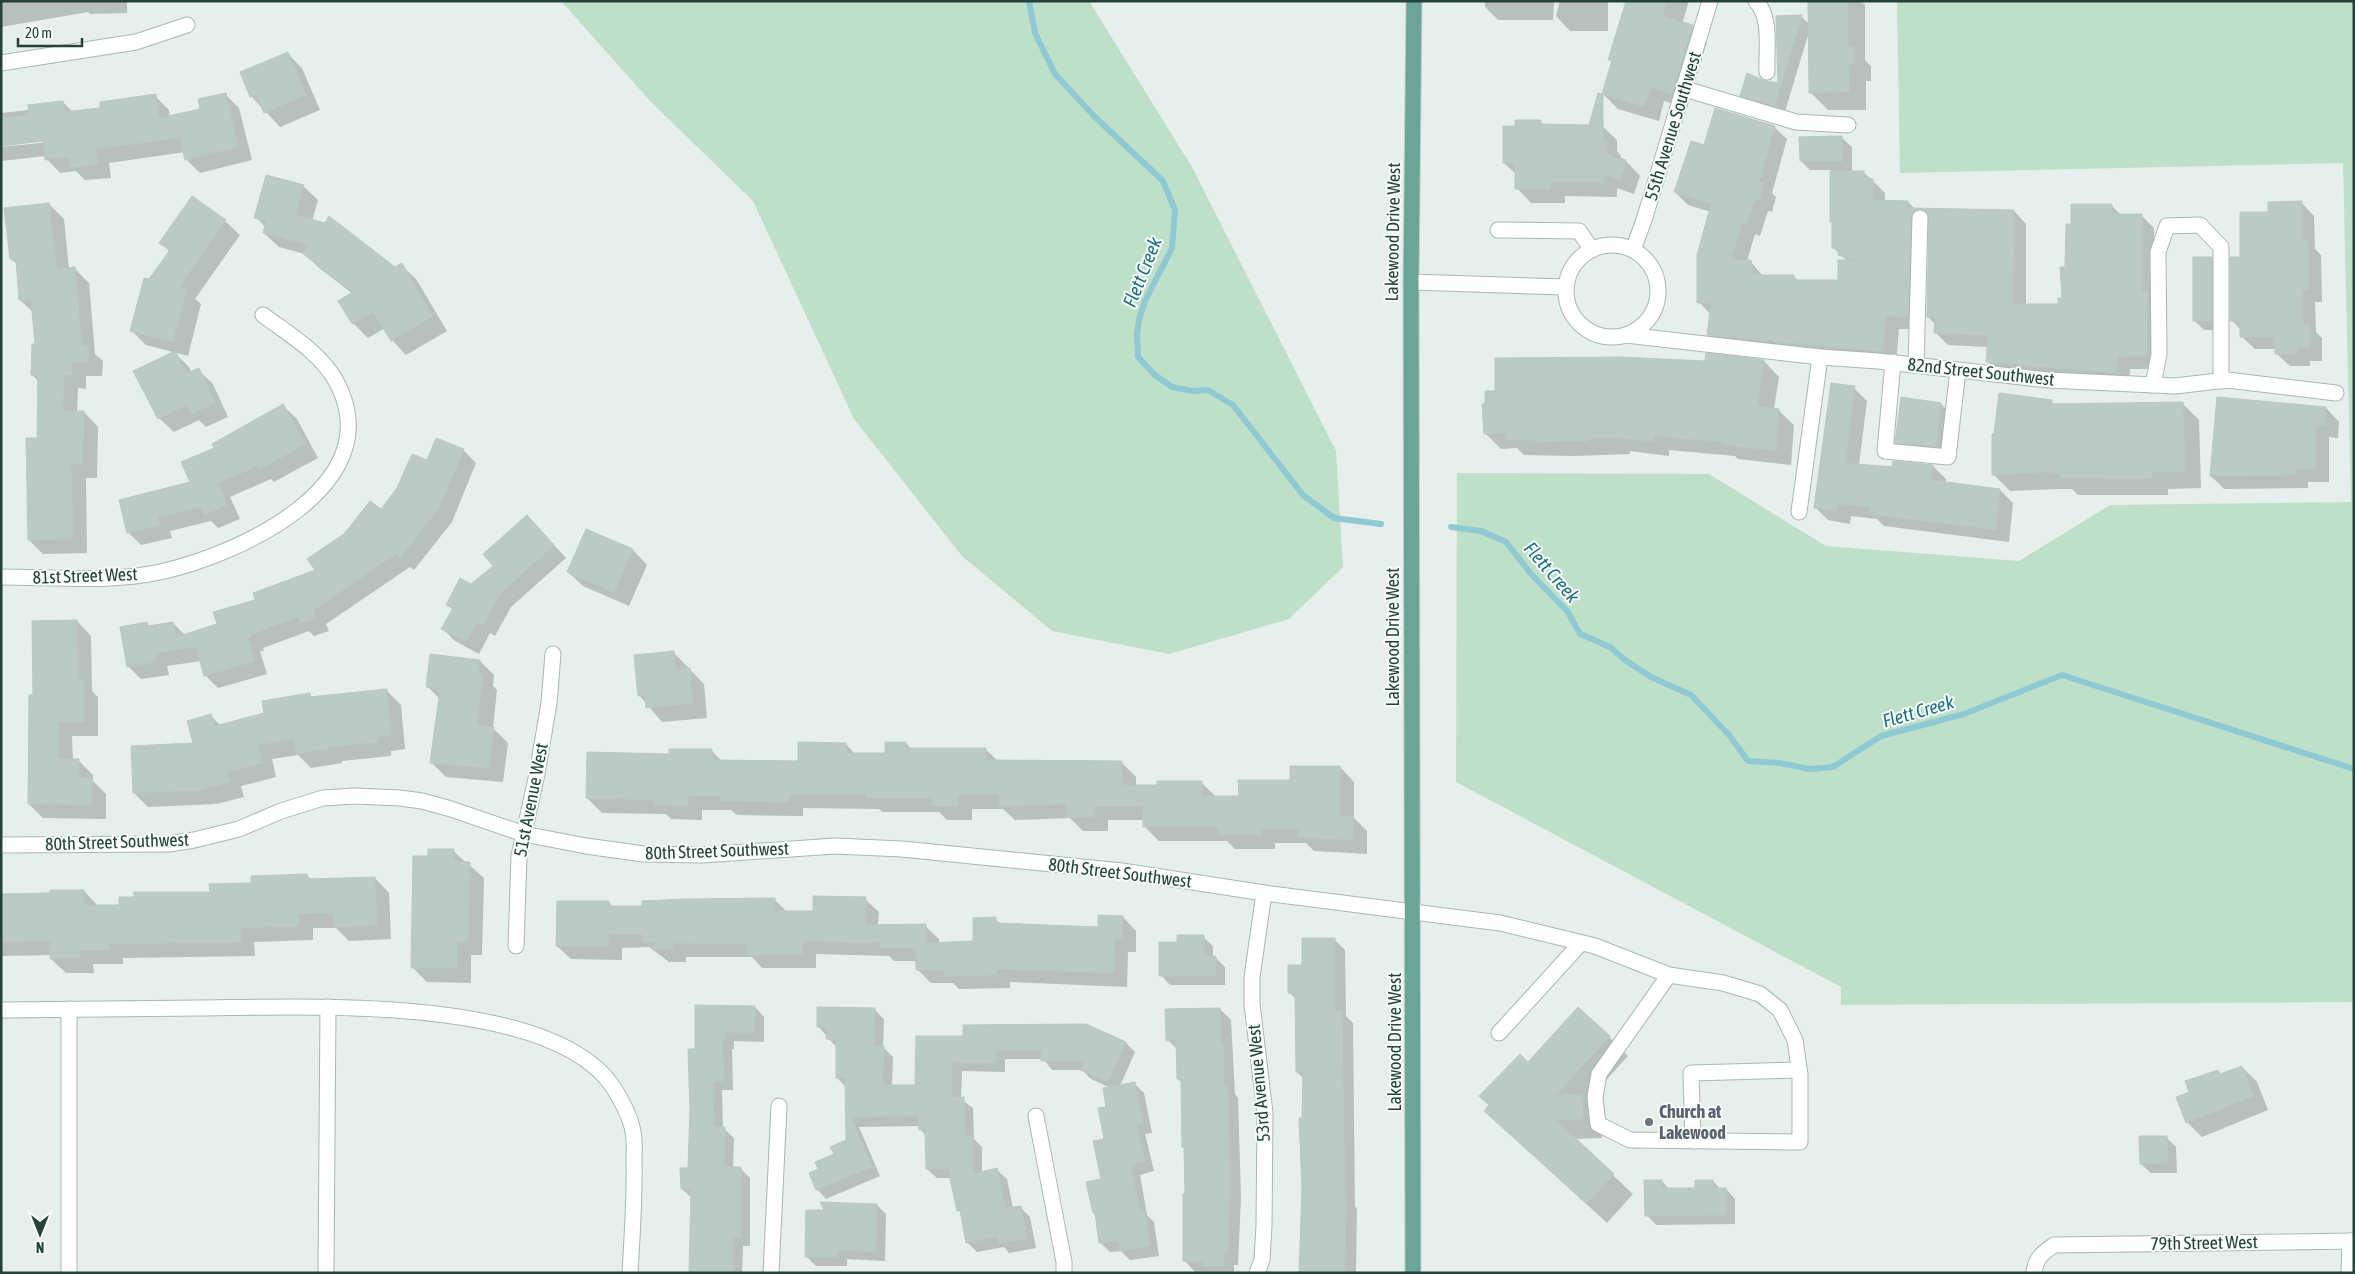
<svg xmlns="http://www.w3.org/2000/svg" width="2355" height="1274" viewBox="0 0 2355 1274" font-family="'Asap Condensed',sans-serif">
<rect width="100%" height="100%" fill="#e6efeb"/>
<g fill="#bfe0c8">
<path d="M561 1H1089L1192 167 1336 451 1343 567 1289 619 1169 654 1052 631 962 556 854 419 753 201 650 101Z"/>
<path d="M1897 1H2354V1002L1841 1005V987L1456 782 1457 473 1709 474 1826 546 2019 561 2110 505 2351 502 2343 163 1900 173Z"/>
</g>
<g fill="#0003">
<path d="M1 1H127V13L90 14 88 12 1 27Z"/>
<path d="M1485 1H1554L1553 20H1498L1485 7Z"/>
<path d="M1560 1H1608V31H1570L1556 16Z"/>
<path d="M1627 1H1689L1682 24 1692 27 1707 42 1687 108 1664 101 1659 121 1618 109 1603 94 1612 62 1610 59Z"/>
<path d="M1810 1H1861L1865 5V60L1871 66V81H1866V110H1828L1810 92 1809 32 1784 115 1751 105 1742 95 1763 82 1779 84 1778 17H1802L1810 25Z"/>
<path d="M287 53 302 68 320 110 280 127 252 97 241 73Z"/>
<path d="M225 94 239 108 252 160 200 173 186 159 185 152 109 163 111 178 85 180 76 171 60 173 47 159 46 156 1 161V147L50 142 49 139 1 145V113L29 110 63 102 73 112 102 109 155 96 169 110 170 117 202 110Z"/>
<path d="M1540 122 1544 125 1602 126 1617 140V151L1621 156V160L1626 161 1640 176 1634 194 1617 188V197L1565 196V203H1531L1517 188V175L1504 163 1516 127Z"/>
<path d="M1774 127 1787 139 1772 193 1776 197 1772 212 1768 211 1760 236 1755 234 1747 261H1750L1763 276H1793L1799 281H1839L1847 261 1833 247V224L1831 221V170H1810L1801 161 1842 138 1852 147V172H1863L1872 180 1885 193V202H1908L1915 209 2014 211 2026 224V305H2060L2063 299 2072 226 2111 205 2121 215 2142 216 2154 228V301L2159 369H2130L2129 385 2000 374 1987 361 1988 347 1948 345 1936 333V325L1928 317 1930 222 1923 231 1920 329H1899L1896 363 1722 347 1709 334 1711 315 1699 302 1711 212 1688 205 1675 192 1705 147Z"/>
<path d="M303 186 318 200 312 221 395 268 401 265 416 279 447 331 406 355 392 340 385 328 368 338 353 323 340 301 353 294 318 267 305 254 279 247 264 233 265 227 256 217Z"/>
<path d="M2301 202 2314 216 2315 249 2321 255 2322 302H2315L2316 332 2322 338V361H2310V366H2290L2276 353V349H2255L2241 336V330L2232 320 2241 258 2270 213Z"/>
<path d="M49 204 64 219 69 269H75L89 283 95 354 103 361 102 376H86V389L78 388 77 412H84L98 427 97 478H86L87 553 43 554 29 540 38 439 39 381 32 375 37 345 34 313 20 300 17 264 11 259Z"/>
<path d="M225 221 240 235 195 299 201 304 188 356 146 345 132 331 150 280 170 252 161 243Z"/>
<path d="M2211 258 2221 267V330H2204L2194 320Z"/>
<path d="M175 353 189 367 192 373 198 370 213 384 228 417 206 427 199 420 174 432 159 418Z"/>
<path d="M1707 355 1764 361 1779 377 1774 409 1778 410 1794 425 1791 465 1738 459 1735 456 1669 450V456L1630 451V454L1574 456 1524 455 1517 448 1501 449 1485 433 1706 362Z"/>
<path d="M1854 388 1867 401 1859 465 1893 468 1933 466 1946 479 1945 483 2000 490 2013 503 2009 542 1884 526 1877 519 1851 516 1850 524 1828 520 1815 507Z"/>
<path d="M2218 398 2326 408 2339 422 2338 438 2329 437V482H2308V488L2224 489 2211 476Z"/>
<path d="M2051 401 2055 405 2182 403 2199 420 2201 488 2168 489V495H2078L2072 489H2058L2010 491 1993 474Z"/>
<path d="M1941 404 1950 413 1945 455 1906 452 1896 442Z"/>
<path d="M283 406 297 419 318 458 274 482 271 479 230 497 240 519 218 528 211 521 170 531 172 538 141 545 128 532 191 483 215 449Z"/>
<path d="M463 450 476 463 452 522 414 570 410 567 326 624 329 631 314 636 309 631 263 648 264 651H260L267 674 218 688 205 675 201 661 167 666 169 675 141 679 128 666 147 624 150 627 173 623 185 635 218 625 257 601 316 571 381 511 427 462Z"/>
<path d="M539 529 566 558 511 607 495 636 490 633 479 654 455 641 443 629 453 610 447 605Z"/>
<path d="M586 530 633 550 647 565 629 606 583 586 568 572Z"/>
<path d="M77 621 91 636 92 691 98 697V736H72L73 760H78L93 775V781L106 794V819L43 818 29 804 35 696Z"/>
<path d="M673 652 704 684 707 718 662 722 639 695Z"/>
<path d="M480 661 494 675 493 686 497 690 493 728 508 743 503 782 446 777 431 762 440 699 428 687Z"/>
<path d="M387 691 401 705 405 749 391 751V756L342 761V763L311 768 298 755 272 759 276 777 241 786 244 797 216 804 148 807 134 793 195 744 211 716 221 726 265 714 309 694 313 698Z"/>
<path d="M906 743 912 750 985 749 998 761 1121 762 1136 777V786L1201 782 1216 797H1240L1340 767 1354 782V818L1367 831V854L1314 851 1306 843H1275V849H1235L1227 841H1159L1144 826V820H1108V831H1083L1070 818 1015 820 1003 809H972V820H947L939 812H882L879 809 803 808V816L737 815 731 810H702V820L671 819 666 814 602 813 587 798 670 756 711 750 723 762H799L846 744 855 754H887Z"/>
<path d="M453 851 484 878 482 955H471V983L427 982 413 968 429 857Z"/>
<path d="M307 875 312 880 375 878 389 893 391 939 349 941 336 928H313V940L254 942 255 956 123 958V964H93L94 973H66L51 959V955L1 956V895L84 891 98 906H120L211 894 253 884Z"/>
<path d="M865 899 879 912 878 926H925L939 939V944L975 943 995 919 1002 925 1099 928 1123 917 1136 931V952H1128L1127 987 1010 982V988L959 989 953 983H931L917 969V961H894L889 956 816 954V968H762L752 957H686V962H669L649 947 622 948V960L571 959 557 946 608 902 614 908 775 900 787 912H814Z"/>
<path d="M1203 937 1213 946V957H1215L1225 967V985H1170L1161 975 1178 943Z"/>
<path d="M1334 939 1345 950 1346 1016 1353 1023 1355 1207 1357 1208 1356 1273H1300L1304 1079 1297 1072 1296 999 1289 992 1303 967Z"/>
<path d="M755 1007 764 1017V1042L734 1041V1049H732L733 1090H722L723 1128 734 1138 733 1168H740L750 1178V1246H743L742 1273H690L692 1198 682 1189 689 1169 696 1050Z"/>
<path d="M874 1009 884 1019 883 1047 893 1057 892 1086H917V1037L1126 1043 1135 1052 1120 1086 1135 1084 1144 1093 1152 1133 1145 1134 1154 1171 1140 1175 1147 1215 1154 1222 1159 1256 1130 1260 1121 1251 1110 1252 1101 1243 1097 1216 1094 1213 1103 1180 1108 1108 1111 1088 1091 1079 1082 1070H1052L1043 1059H1005V1072L962 1071 961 1099 973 1108 974 1139 982 1147V1173L997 1170 1007 1179 1013 1208 1020 1207 1030 1217 1036 1248 1009 1253 1004 1247 977 1252 967 1242 962 1214 958 1210 951 1178H937L927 1169 926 1136 920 1129V1126L859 1127 880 1176 826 1199 817 1189 819 1170 847 1141 846 1087 837 1078V1048L818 1026Z"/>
<path d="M1220 1009 1231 1020 1235 1094 1238 1098 1241 1197 1238 1265H1234V1273L1195 1272 1185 1261V1149L1183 1147 1182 1083 1178 1079V1050L1168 1040Z"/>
<path d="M1609 1037 1628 1056 1587 1101 1601 1115 1602 1138 1574 1139 1633 1194 1607 1223 1485 1111 1528 1063Z"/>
<path d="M2242 1067 2257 1082 2268 1110 2202 1137 2187 1122 2191 1092 2218 1071 2222 1075Z"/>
<path d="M2166 1137 2176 1147 2177 1173H2151L2141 1164Z"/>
<path d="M1662 1181 1669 1189H1697L1713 1181 1720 1189H1726L1735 1199V1224L1656 1225 1647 1215Z"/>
<path d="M877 1205 886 1214 885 1261 847 1259V1266H816L806 1256 826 1212Z"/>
</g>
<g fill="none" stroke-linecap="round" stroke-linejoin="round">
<g stroke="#8ec9d4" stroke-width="6">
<path d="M1029 1 1035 33 1055 74 1095 117 1163 181 1175 210 1172 248 1145 301 1139 320 1137 335 1138 357 1155 375 1172 387 1193 391 1208 390 1233 405 1303 495 1334 518 1381 524"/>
<path d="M1451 527 1481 531 1506 542 1532 575 1568 612 1580 634 1610 647 1625 660 1651 677 1691 695 1729 735 1748 761 1780 763 1810 769 1833 767 1881 736 1964 714 2062 675 2354 769"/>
</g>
</g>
<g fill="#bbcac4" stroke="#b8c9c2">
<path d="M1626 1H1667L1663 16 1693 25 1672 94 1650 87 1644 107 1603 94V140H1607V154L1626 160 1620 180 1604 175V183H1551V189H1515V163H1503V126H1515V120H1541V124L1589 125 1598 93 1602 94 1612 60H1608Z"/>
<path d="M1808 1H1848V47H1854V64H1849V92L1809 93Z"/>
<path d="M1802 15 1775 106 1740 96 1747 73 1763 80 1778 83 1776 16Z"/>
<path d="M288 52 306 95 264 113 257 95 250 97 240 72Z"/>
<path d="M226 93 239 147 185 160 180 138 96 149 98 164 70 167 69 157 45 160 43 141 1 146V118L29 115 28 105 63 101 64 112 100 108V102L156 94 159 118 200 109 198 99Z"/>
<path d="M1715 108 1775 126 1759 182 1764 183 1759 200 1755 199 1747 224 1742 223 1731 260H1751L1753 275H1794V280H1838V260H1855L1838 255 1839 248H1832V222H1830V171H1864V179H1873V200L1908 201V208L2014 210 2013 304H2058V298H2062L2060 267H2065L2066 224H2071V204H2112V214H2142V292H2147V356L2118 357 2116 373 1986 362 1988 335 1934 333 1935 317H1927L1929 218 1925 210 1921 209 1915 210 1911 218 1908 317 1886 316 1883 351 1707 335 1711 303H1697V255L1711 204 1674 192 1691 141 1704 145Z"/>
<path d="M1842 136 1843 161H1800L1799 137Z"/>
<path d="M266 175 304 185 296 215 325 223 329 216 395 267 402 263 433 316 391 341 373 312 352 324 338 301 353 292 302 253 308 245 263 233 266 221 254 218Z"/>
<path d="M192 196 226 220 179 287 187 289 173 342 130 331 144 278 149 279 170 250 159 243Z"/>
<path d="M2302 201V241H2308L2309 290H2303V324H2309L2310 327V348H2297V354H2275V337H2240V321H2230V257H2240V212H2268V202Z"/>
<path d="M49 203 57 269 75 267 82 345 88 346V362H72V375L64 374 63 411H84L83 464H71L73 539 28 540 26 438H37L38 375H31L32 344H35L31 299 19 300 16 259H10L4 208Z"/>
<rect x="2193" y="257" width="19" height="64"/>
<path d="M175 351 186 374 199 368 215 403 191 414 187 405 158 419 133 371Z"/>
<path d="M1706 353 1764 360 1757 406 1779 409 1776 451 1721 444 1722 442 1654 436V442L1615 437V439H1588V441L1535 442V440H1507V433L1484 434 1482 404H1485V391H1495V358L1622 357 1705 361Z"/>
<path d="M1831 383 1855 386 1845 463 1892 467 1893 461 1933 465 1931 480 2000 489 1996 530 1870 514V507L1838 504 1837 511 1814 508Z"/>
<path d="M1999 393 2052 400 2051 404 2183 402 2185 472H2152V478L2103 479H2060V473L2041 472 1992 475V434H1994Z"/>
<path d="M1901 397 1941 403 1936 446 1895 443Z"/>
<path d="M2217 397 2326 407 2325 425H2316V469H2296V475L2210 476Z"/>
<path d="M283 404 306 444 260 469 258 466 218 483 227 505 204 515 200 507 158 517 160 525 127 533 119 500 190 482 181 462 214 448 212 444Z"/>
<path d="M436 438 464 449 439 508 400 558 396 554 314 610 316 618 300 624 298 617 250 635 251 638H248L255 661 204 676 196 647 155 653 156 662 127 667 120 627 147 622 148 626 173 622 176 637 217 624 213 612 255 600 253 593 315 570 307 559 344 534 370 501 381 509 397 488 412 454 427 460Z"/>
<path d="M527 515 554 545 499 595 483 625 477 622 466 642 441 629 453 608 446 605 460 578 471 584 493 566 483 554Z"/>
<path d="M586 529 633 549 614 593 567 572Z"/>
<path d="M77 620 78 681H84V722H58L59 759H79V778H92V805L28 804 29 695 33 694 32 621Z"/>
<path d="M674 651 676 670 690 668 693 703 646 708 645 695 638 696 634 655Z"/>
<path d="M430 654 480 660 479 674H483L477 725 494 727 489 768 430 763 440 689 426 687Z"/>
<path d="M387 689 391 735 377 737V742L328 747 329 749 296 754 293 739 258 745 263 763 227 772 230 782 201 790 133 793 131 746 193 743 187 721 211 714 215 726 264 713 262 701 310 693V697Z"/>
<path d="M798 742 846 743V753H885V742H906V748H986V760L1122 761V785H1157V781H1202V796H1239L1238 780H1290V766H1340V816H1353V840L1298 837 1299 829H1261V835H1219V827H1143V806H1094V817H1067V804L999 806V794L958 795V806H932L931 798H867L866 795 789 794V802L721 801V796H688V806L655 805V800L586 798 587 752 669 754V749H712V760L798 761Z"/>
<path d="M428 849H454V861L470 862 468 941H457V968H411L413 856H428Z"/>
<path d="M307 874 308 879 375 877 377 925 333 927V913L299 914V926L240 928 241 942 109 944V950H79L80 959H50V941L1 942V894L50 893V890H84V905H119V897H134V892H210L209 884 251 883V876Z"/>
<path d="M813 896 866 897 865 925 926 924V943L973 941V918L996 917V923L1098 927V915L1123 916V939H1115L1114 973 997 969V975L944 976V970H916V948H880L879 943 803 941V955H747V944L673 943V949H654V942L643 943 642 934H609L608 947 556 946 557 901H609V906H642V901L685 899 775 898V911H813Z"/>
<path d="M1177 935H1204V956H1216V976H1159V942H1177Z"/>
<path d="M1302 938H1335V1011L1342 1010 1345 1196H1346L1345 1273H1299L1302 1189 1299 1118H1302L1303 1072H1296L1295 993H1288V965H1302Z"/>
<path d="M695 1005 755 1006V1033L725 1032V1040H723L724 1081H713L714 1127H725L724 1167H741V1237H733V1273H689L691 1189H681L680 1168H688L690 1111 688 1049H695Z"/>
<path d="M817 1007 875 1008 874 1046H884L883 1085H915L916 1036H963V1025L1086 1024 1126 1042 1108 1082 1080 1070 1084 1061H1041V1050H996V1063L952 1062V1098L964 1097 965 1136H973V1174L997 1168 1006 1208 1021 1206 1027 1238 999 1244 997 1237 966 1243 960 1210 957 1211 948 1169H926L925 1129 919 1130 918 1116 851 1117 872 1167 816 1190 809 1173 818 1169 815 1162 834 1154 830 1147 846 1140 845 1078H836V1040L826 1039V1027H817Z"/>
<path d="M1578 1007 1610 1036 1556 1095 1582 1094 1583 1119 1556 1120 1614 1174 1587 1204 1484 1111 1489 1105 1479 1096 1520 1054 1528 1062Z"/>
<path d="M1220 1008 1221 1046H1224V1086H1228L1230 1185 1228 1254H1224L1223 1266H1203V1262L1183 1261V1194H1185L1184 1147H1182L1181 1079H1177L1176 1040 1166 1041 1165 1009Z"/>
<path d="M2242 1066 2254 1096 2186 1123 2176 1097 2189 1092 2185 1081 2218 1070 2220 1074Z"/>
<path d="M1135 1082 1143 1124 1137 1125 1145 1162 1131 1165 1140 1212 1145 1211 1150 1246 1119 1251 1118 1241 1099 1243 1095 1213H1093L1086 1182 1101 1179 1093 1141 1104 1139 1098 1108 1106 1107 1103 1088Z"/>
<path d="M2139 1136H2167L2168 1163 2140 1164Z"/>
<path d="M1644 1180H1662V1188H1695V1180H1713V1188H1726V1215L1645 1216Z"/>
<path d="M820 1202 877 1204 876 1252 838 1250 837 1257H805L806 1210H824Z"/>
</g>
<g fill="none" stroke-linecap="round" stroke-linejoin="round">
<defs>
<g id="minor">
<path d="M1756 1C1772 18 1766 50 1767 72"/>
<path d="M1 63 136 42 187 25"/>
<path d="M1685 89 1796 122 1848 125"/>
<path d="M1498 230 1579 231 1592 250"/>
<circle cx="1612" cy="291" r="46"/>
<path d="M1633 250 1644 220 1710 1"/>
<path d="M1411 282 1566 287"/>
<path d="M1626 335 1820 357 1878 361 2048 380 2175 386 2227 380 2336 393"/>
<path d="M1893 362 1885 451 1948 457 1958 370"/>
<path d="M1916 365 1920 218"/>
<path d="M2153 385 2159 354 2158 252 2167 226 2200 225 2221 247V381"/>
<path d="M1799 512 1820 357"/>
<path d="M1 577C54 577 109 583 160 572 238 555 393 485 336 381 320 352 288 334 263 315"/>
<path d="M1 845 169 844 194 840 239 829 281 811 323 798 355 796 400 798 422 801 451 809 524 834 586 846 644 854 702 855 835 846 902 849 1122 871 1264 893 1500 923 1595 946 1669 975 1723 983 1760 994 1780 1010 1795 1040 1800 1074V1142L1630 1140 1598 1124 1595 1097 1599 1074 1669 975"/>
<path d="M516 946 519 856 537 774 549 703 553 654"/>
<path d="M69 1009V1273"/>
<path d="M1 1010C67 1009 133 1009 200 1008 301 1007 551 994 613 1087 621 1099 631 1118 633 1132 635 1141 634 1152 634 1161 635 1198 632 1236 630 1273"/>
<path d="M1499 1033 1581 943"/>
<path d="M1036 1116 1064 1262V1273"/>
<path d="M1693 1141 1691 1073 1799 1070"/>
<path d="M326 1273 328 1007"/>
<path d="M771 1273 779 1106"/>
<path d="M1257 1273 1262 1260 1264 1226 1265 1113 1252 1004V977L1264 893"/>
<path d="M2034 1273C2035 1258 2043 1253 2054 1245L2354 1241"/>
<path d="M2349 1273 2350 1241"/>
</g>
<path id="major" d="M1413 1273 1411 282 1414 1"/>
</defs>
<use href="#minor" stroke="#a8b8b2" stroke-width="17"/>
<use href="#major" stroke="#c2cac8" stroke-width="17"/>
<use href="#minor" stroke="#fff" stroke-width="15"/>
<use href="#major" stroke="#6aa596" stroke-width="15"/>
</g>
<circle fill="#6b7280" stroke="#f7fbf9" stroke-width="2" cx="1649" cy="1122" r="5"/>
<g text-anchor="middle" stroke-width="4" stroke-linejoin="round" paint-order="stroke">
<g font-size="18" fill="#24423a" stroke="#f7fbf9">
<text transform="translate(1673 126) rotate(-73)" y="6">55th Avenue Southwest</text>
<text transform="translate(1393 232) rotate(-89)" y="6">Lakewood Drive West</text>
<text transform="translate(1981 372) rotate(6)" y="6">82nd Street Southwest</text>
<text transform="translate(85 576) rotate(-2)" y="6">81st Street West</text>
<text transform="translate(1393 637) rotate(-90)" y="6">Lakewood Drive West</text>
<text transform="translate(531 800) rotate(-79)" y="6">51st Avenue West</text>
<text transform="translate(117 842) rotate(-2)" y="6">80th Street Southwest</text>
<text transform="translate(717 851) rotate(-2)" y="6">80th Street Southwest</text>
<text transform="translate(1120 873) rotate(7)" y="6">80th Street Southwest</text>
<text transform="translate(1395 1042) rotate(-90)" y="6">Lakewood Drive West</text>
<text transform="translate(1259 1083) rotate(-95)" y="6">53rd Avenue West</text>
<text transform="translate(2204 1243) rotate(-1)" y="6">79th Street West</text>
</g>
<g font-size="18" font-weight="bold" fill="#5b616d" stroke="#f7fbf9" text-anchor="start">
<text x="1659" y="1118">Church at<tspan x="1659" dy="21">Lakewood</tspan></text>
</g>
<g font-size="19" font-style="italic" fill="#1c6f80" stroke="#f7fbf9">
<text transform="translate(1142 272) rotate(-68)" y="7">Flett Creek</text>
<text transform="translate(1552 572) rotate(49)" y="7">Flett Creek</text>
<text transform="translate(1918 711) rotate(-16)" y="7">Flett Creek</text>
</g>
</g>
<rect width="2355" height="1274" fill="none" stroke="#24423a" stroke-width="5"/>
<g transform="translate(40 1234) rotate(180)" stroke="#f7fbf9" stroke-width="4" paint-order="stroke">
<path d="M0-4L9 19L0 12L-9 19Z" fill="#24423a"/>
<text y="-8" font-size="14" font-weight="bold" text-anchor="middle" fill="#24423a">N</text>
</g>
<path d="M18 38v8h64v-8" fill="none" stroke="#24423a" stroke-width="2.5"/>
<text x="25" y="38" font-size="15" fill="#24423a" stroke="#f7fbf9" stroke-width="4" paint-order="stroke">20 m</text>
</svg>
